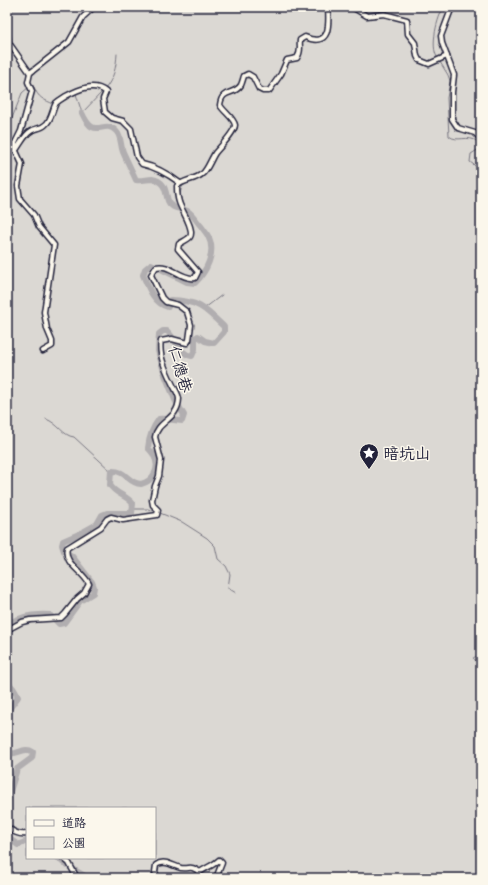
<svg xmlns="http://www.w3.org/2000/svg" width="488" height="885" viewBox="0 0 488 885" font-family="'Indie Flower','LXGW WenKai TC',sans-serif">
<rect width="100%" height="100%" fill="#fbf7ec"/>
<filter id="ink" filterUnits="userSpaceOnUse"><feTurbulence type="fractalNoise" baseFrequency=".025" numOctaves="2"/><feDisplacementMap in="SourceGraphic" scale="8" xChannelSelector="R" yChannelSelector="G"/><feConvolveMatrix kernelMatrix="1 2 1 2 8 2 1 2 1" color-interpolation-filters="sRGB"/></filter>
<g filter="url(#ink)">
<path fill="#dbd8d3" stroke="#7e7d87" fill-rule="evenodd" d="M7 7H481V654L473 658 481 665V878H7ZM27 808H155V858H27Z"/>
<g fill="none" stroke-linecap="round" stroke-linejoin="round">
<g stroke="#787681" stroke-width="1">
<path d="M437 57C430 46 437 17 444 7"/>
<path d="M440 62 448 75 450 81 447 98 449 136C457 143 468 134 478 142L479 149 471 154 470 162 481 170"/>
<path d="M32 87H34C38 98 44 100 54 104"/>
<path d="M105 89C114 78 116 68 117 54"/>
<path d="M58 104 76 94 82 113"/>
<path d="M82 113 103 91"/>
<path d="M7 131 22 93 29 87"/>
<path d="M215 156 219 151"/>
<path d="M185 209C181 200 178 194 183 185L189 183 194 180"/>
<path d="M205 308 222 295"/>
<path d="M46 419C58 423 63 436 74 437L111 471"/>
<path d="M133 509H148L157 512"/>
<path d="M160 513 182 522 207 538 215 546 218 559 226 566 230 574 228 588 236 593"/>
</g>
<g stroke="#b1aeb0" stroke-width="6">
<path d="M7 625C19 616 36 614 50 615L59 624 64 623 80 601 93 593 94 587 92 582 72 556 64 551 62 545 63 541 79 534 97 524 102 515 107 513H132L133 504C127 495 116 495 110 485L111 471C127 470 127 483 141 484 153 481 161 468 154 456 153 453 150 450 148 448 149 437 152 428 159 419 167 418 174 421 182 421L184 415 175 400 165 375 158 351 159 334 163 331H167C176 339 179 354 192 356L195 349V338L198 336 205 341 214 343 224 332V327C206 309 198 300 170 300L168 307C154 304 148 287 143 275L145 269 151 264 187 282 195 283C206 272 217 252 208 236 206 232 203 229 201 226 197 222 194 216 189 212 184 208 177 210 172 206 163 201 171 182 152 179 147 179 142 181 136 180 132 171 127 161 123 152 120 145 122 137 116 131 103 118 95 142 82 113"/>
<path d="M7 683C13 686 15 691 18 697L7 712"/>
<path d="M7 753C17 756 24 746 33 752L32 758 17 769 7 801"/>
<path d="M7 837 18 845 27 841"/>
<path d="M58 858 66 865 85 876 87 878"/>
</g>
<defs>
<g id="minor">
<path d="M352 7 367 16 384 14 407 20 408 34 415 43 417 56 419 60 429 64 447 56"/>
<path d="M452 7 441 36 442 43 454 75 452 92V119L458 128 475 133 481 139"/>
<path d="M7 33 9 43 30 73"/>
<path d="M16 150C20 145 25 134 31 131 35 128 41 129 45 125 52 120 52 110 56 103 59 100 63 98 66 96 79 89 94 82 106 92L103 99 105 112 112 118 123 121 131 129 137 157 142 164C157 167 168 174 180 183"/>
<path d="M43 351 52 346V341L47 329 44 312 54 245 39 227 34 215 20 199 18 186 22 164 16 151 15 143 21 131 32 91 28 82 30 73 69 42 83 17 94 7"/>
<path d="M7 630 22 622 30 620 61 618 65 614 77 599 84 593 89 584C83 571 63 564 67 548L93 532 101 527 107 519 111 517 123 520 157 515 158 510 153 505 152 500 155 486 159 476 161 460 155 437C157 421 178 420 179 399 179 395 175 389 173 385 167 373 158 355 161 341L172 339 187 343 189 340 191 325 187 312 178 305 166 302 162 298 151 275 156 267C169 263 181 280 195 278L198 272 178 249 179 244C182 242 187 240 190 237 195 229 181 210 179 202 177 196 177 192 177 186 183 180 195 180 202 174 207 171 211 159 215 153 220 147 235 132 235 125 234 118 223 111 220 105 222 88 234 96 241 85 242 83 243 79 244 76L248 74 253 77 259 89 263 91H269L281 74 287 60 297 58C302 51 299 47 300 40L305 37C331 48 329 24 328 7"/>
<path d="M7 827C14 832 18 835 27 834"/>
<path d="M63 858 69 863 77 878"/>
<path d="M158 878 155 872 156 865C164 859 173 866 181 868 192 869 189 865 200 872 207 867 214 865 219 860L222 863 216 878"/>
</g>
</defs>
<use href="#minor" stroke="#22223b" stroke-width="7"/>
<use href="#minor" stroke="#fbf7ec" stroke-width="4"/>
</g>
</g>
<defs>
<symbol id="sight-pin" viewBox="-11 -11 22 30"><path d="M0 17L-7.5 6A9.5 9.5 0 1 1 7.5 6Z" fill="#22223b" stroke="#fbf7ec"/><path d="M0-6L1.8-2.2L6-1.7L2.9 1.2L3.7 5.4L0 3.3L-3.7 5.4L-2.9 1.2L-6-1.7L-1.8-2.2Z" fill="#fff"/></symbol>
</defs>
<g fill-rule="evenodd">
<use href="#sight-pin" x="358" y="442" width="22" height="30"/>
</g>
<g text-anchor="middle" stroke-width="3" stroke-linejoin="round" paint-order="stroke">
<g font-size="16" fill="#22223b" stroke="#fbf7ec">
<text transform="translate(181 369) rotate(74)" y="6">仁德巷</text>
</g>
<g font-size="16" fill="#22223b" stroke="#fbf7ec" text-anchor="start">
<text x="383" y="459">暗坑山</text>
</g>
</g>
<rect width="488" height="885" fill="none" stroke="#fbf7ec" stroke-width="24"/>
<rect x="12" y="12" width="464" height="861" fill="none" stroke="#22223b" stroke-width="1.5" filter="url(#ink)"/>
<rect x="26" y="807" width="130" height="52" fill="#fbf7ec" stroke="#a4a2a5"/>
<rect x="34" y="820" width="20" height="6" fill="#fbf7ec" stroke="#a4a2a5"/>
<text x="62" y="827" font-size="12" fill="#22223b">道路</text>
<rect x="34" y="837" width="20" height="12" fill="#dbd8d3" stroke="#a4a2a5"/>
<text x="62" y="847" font-size="12" fill="#22223b">公園</text>
</svg>
